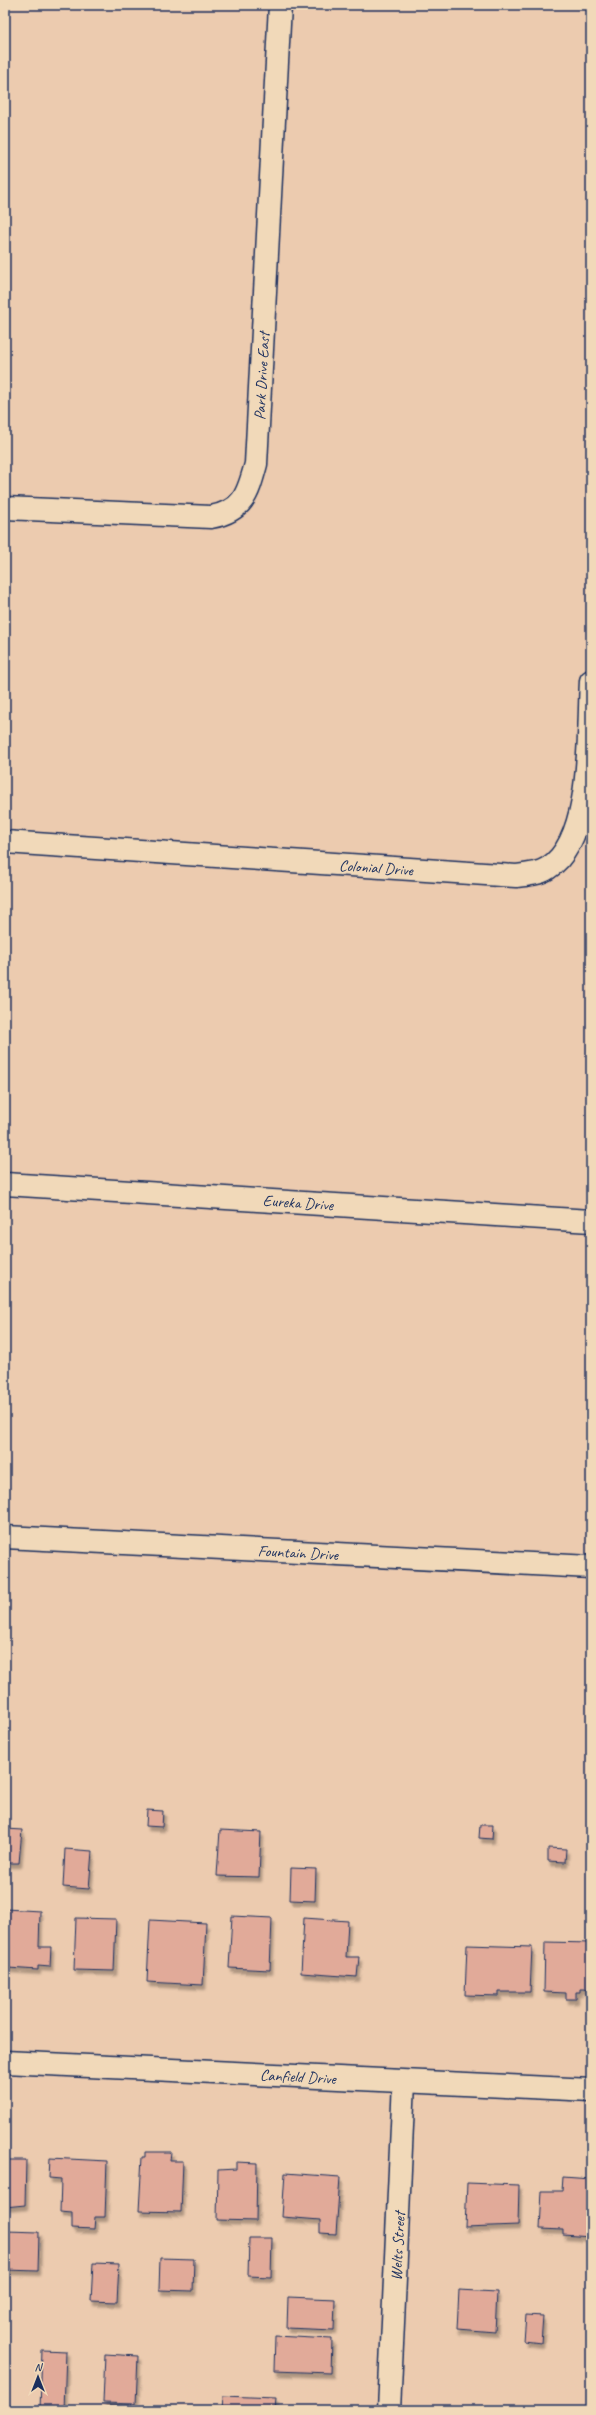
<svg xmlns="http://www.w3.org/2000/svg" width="596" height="2415" viewBox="0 0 596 2415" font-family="Caveat,sans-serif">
<defs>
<filter id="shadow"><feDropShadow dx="2.5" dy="4.5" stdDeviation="1" flood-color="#0004"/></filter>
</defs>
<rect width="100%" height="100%" fill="#eccbaf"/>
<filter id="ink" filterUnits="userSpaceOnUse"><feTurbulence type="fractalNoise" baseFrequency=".025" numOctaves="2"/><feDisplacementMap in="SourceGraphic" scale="8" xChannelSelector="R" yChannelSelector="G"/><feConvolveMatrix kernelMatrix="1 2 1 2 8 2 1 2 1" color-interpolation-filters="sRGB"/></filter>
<g filter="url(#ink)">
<g fill="#e1aa99" stroke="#1b2f5e" filter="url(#shadow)">
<path d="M147 1810 163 1811 162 1827 146 1826Z"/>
<path d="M480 1825H493L492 1839 479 1838Z"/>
<path d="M5 1829 22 1830 19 1863H5Z"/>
<path d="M220 1830 261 1832 259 1877 217 1876Z"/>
<path d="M548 1848 566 1849 565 1862 548 1861Z"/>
<path d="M65 1849 92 1851 89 1889 63 1887Z"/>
<path d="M291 1868 316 1869 315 1901 290 1900Z"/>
<path d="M5 1909 40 1911 39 1947H51L50 1967 38 1966V1970L8 1968V1964H5Z"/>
<path d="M232 1916 272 1918 270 1970 229 1968Z"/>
<path d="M76 1918 116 1919 114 1971 74 1970Z"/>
<path d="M304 1918 348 1921 346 1957H359L357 1977 301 1973Z"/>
<path d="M150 1920 206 1923 203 1985 147 1982Z"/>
<path d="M545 1942 591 1943V1989H580V1992H576V1999H566V1993L544 1992Z"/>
<path d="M467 1945 532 1947 530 1992H499V1996L465 1995Z"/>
<path d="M145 2152H171L170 2161H183L181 2212 139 2211 142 2157H145Z"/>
<path d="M50 2158 107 2161 105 2217H95L94 2229 72 2228V2213L60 2212 61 2179 49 2178Z"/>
<path d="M5 2160H26L25 2205 5 2207Z"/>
<path d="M236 2162 257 2163 256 2221 217 2220 218 2170 236 2169Z"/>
<path d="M285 2173 340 2177 336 2234 320 2233V2220L282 2217Z"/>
<path d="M563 2177 591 2179V2237L563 2235V2230L540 2229 542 2191H562Z"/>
<path d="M467 2183 519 2185 518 2225 465 2227Z"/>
<path d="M6 2231 39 2232 38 2271 5 2270Z"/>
<path d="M249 2238H272L271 2277 248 2276Z"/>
<path d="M160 2258 194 2259 193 2291 159 2290Z"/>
<path d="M93 2263 119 2264 117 2302 91 2301Z"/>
<path d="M459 2290 497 2292 495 2332 457 2329Z"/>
<path d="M288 2297 335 2299 334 2330 287 2328Z"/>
<path d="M526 2315 543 2316 541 2343 524 2341Z"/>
<path d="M275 2336 332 2339 331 2373 274 2371Z"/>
<path d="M42 2350 66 2351 64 2410H40Z"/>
<path d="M105 2354 138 2356 136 2404 103 2403Z"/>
<path d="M223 2396 276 2398 275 2410H222Z"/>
<path d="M502 2406 527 2407V2410H502Z"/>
</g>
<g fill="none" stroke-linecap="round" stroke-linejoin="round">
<defs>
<g id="minor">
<path d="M5 508 211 517C244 511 248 493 256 464L280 5"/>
<path d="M5 842 516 876C527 875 539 874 548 868 594 840 588 730 591 681"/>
<path d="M5 1184 591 1221"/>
<path d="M5 1537 591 1567"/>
<path d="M5 2062 591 2090"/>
<path d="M389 2410 404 2082"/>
</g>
</defs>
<use href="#minor" stroke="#1b2f5e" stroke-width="25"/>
<use href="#minor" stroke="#f1d9b9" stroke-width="22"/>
</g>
</g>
<g text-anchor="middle" stroke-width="3" stroke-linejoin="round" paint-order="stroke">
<g font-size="16" fill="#1b2f5e" stroke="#f1d9b9">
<text transform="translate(261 376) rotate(-87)" y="6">Park Drive East</text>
<text transform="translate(376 867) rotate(4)" y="6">Colonial Drive</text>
<text transform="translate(298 1202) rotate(4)" y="6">Eureka Drive</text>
<text transform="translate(298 1552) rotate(3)" y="6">Fountain Drive</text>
<text transform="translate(298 2076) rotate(3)" y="6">Canfield Drive</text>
<text transform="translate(397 2246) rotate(-87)" y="6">Welts Street</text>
</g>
</g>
<rect width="596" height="2415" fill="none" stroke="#f1d9b9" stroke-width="20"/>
<rect x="10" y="10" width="576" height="2395" fill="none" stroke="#1b2f5e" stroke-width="1.5" filter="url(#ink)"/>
<g transform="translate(38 2377)" stroke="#f1d9b9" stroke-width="3" paint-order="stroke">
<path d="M0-3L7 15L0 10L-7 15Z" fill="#1b2f5e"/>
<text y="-6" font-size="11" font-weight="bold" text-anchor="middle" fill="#1b2f5e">N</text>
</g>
</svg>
